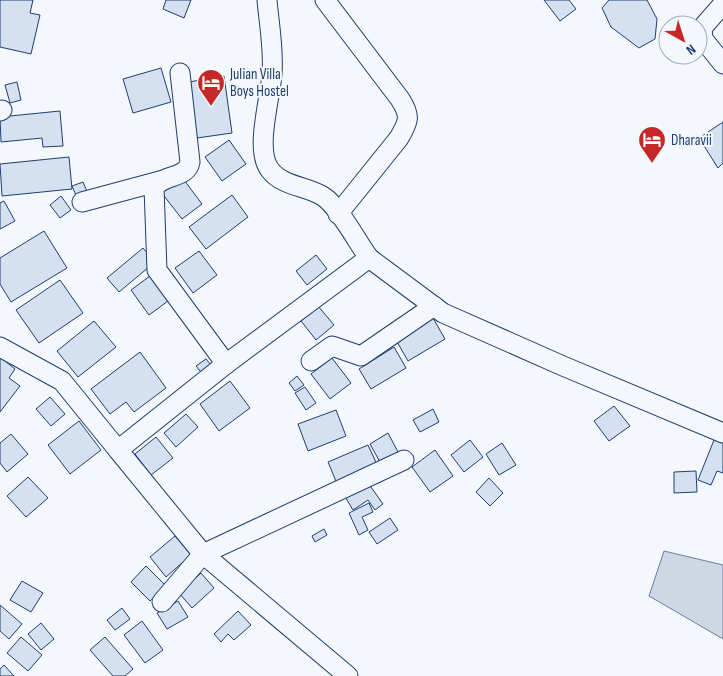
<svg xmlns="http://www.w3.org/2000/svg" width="723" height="676" viewBox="0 0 723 676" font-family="'Sofia Sans Condensed',sans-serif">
<rect width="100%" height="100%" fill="#f4f7fb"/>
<path fill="#cfd7e4" stroke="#687fa3" d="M664 551 723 565V639L649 596Z"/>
<g fill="#d5e0f0" stroke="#1d3f73">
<path d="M0 0H33L30 13 40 15 31 54 0 47Z"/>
<path d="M166 0H191L184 18 163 9Z"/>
<path d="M544 0H569L576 9 560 21Z"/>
<path d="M609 0H647L657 19 655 39 639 48 611 27 602 8Z"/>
<path d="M161 68 171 102 133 113 123 79Z"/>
<path d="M224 76 232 133 197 138 189 82Z"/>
<path d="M17 82 21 100 10 103 5 85Z"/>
<path d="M60 111 63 146 43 147 42 138 1 142 0 117Z"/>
<path d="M723 122V163L718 168 699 138Z"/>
<path d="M229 140 246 164 222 181 205 157Z"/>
<path d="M69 157 72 189 2 196 0 164Z"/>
<path d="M181 176 202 204 182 219 161 192Z"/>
<path d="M83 182 89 196 78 200 72 186Z"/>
<path d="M232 195 248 217 206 249 189 227Z"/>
<path d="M61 196 71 210 60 218 50 205Z"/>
<path d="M4 201 15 221 0 229V203Z"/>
<path d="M44 231 67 268 11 302 0 284V258Z"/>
<path d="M143 248 155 262 119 292 107 278Z"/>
<path d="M199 251 217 275 193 293 175 268Z"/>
<path d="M316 255 327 269 307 285 296 271Z"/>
<path d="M150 276 168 301 149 315 131 290Z"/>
<path d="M60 280 83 313 39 343 16 310Z"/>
<path d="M318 306 334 325 316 340 301 321Z"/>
<path d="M433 318 445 339 408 361 396 340Z"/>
<path d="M94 321 116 347 78 377 57 351Z"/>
<path d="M394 347 406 368 371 389 359 369Z"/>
<path d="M140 352 166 388 134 412 126 402 110 414 91 389Z"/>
<path d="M0 357 15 369 9 378 20 386 0 412Z"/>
<path d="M332 358 351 383 330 399 311 374Z"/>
<path d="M206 359 211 365 201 372 196 366Z"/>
<path d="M297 376 304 385 295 391 289 383Z"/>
<path d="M230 381 250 408 219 431 200 404Z"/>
<path d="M305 387 316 403 306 410 295 393Z"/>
<path d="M50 397 65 414 51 426 36 409Z"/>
<path d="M614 406 630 426 609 441 594 421Z"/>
<path d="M433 409 439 422 420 432 413 420Z"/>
<path d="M336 410 346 436 308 451 298 424Z"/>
<path d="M186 414 198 427 176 447 164 433Z"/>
<path d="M79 421 101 450 70 474 48 445Z"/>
<path d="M388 433 398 452 380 462 370 444Z"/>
<path d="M11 434 28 454 7 472 0 463V443Z"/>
<path d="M716 435 723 438V473L717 471 711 485 698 480Z"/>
<path d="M156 437 173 458 151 475 135 454Z"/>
<path d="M470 440 483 457 464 472 451 455Z"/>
<path d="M502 443 516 465 499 475 486 454Z"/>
<path d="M368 445 379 469 338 486 328 462Z"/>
<path d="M435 450 453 476 430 492 412 467Z"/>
<path d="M696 471 697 492 674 493V472Z"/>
<path d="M28 477 48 498 26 517 7 496Z"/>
<path d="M489 478 503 493 490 506 476 492Z"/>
<path d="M366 480 383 504 375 510 368 500 353 510 344 495Z"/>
<path d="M369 503 373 512 362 517 368 530 359 535 349 513Z"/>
<path d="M390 518 398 530 377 544 369 532Z"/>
<path d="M324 529 327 535 315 542 312 536Z"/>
<path d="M175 536 191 555 166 577 150 557Z"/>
<path d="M146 566 166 586 150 601 131 582Z"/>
<path d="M201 573 214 588 192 608 179 593Z"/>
<path d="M22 581 43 593 31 612 10 600Z"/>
<path d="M178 601 188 617 167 629 157 613Z"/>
<path d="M0 605 22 624 9 639 0 631Z"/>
<path d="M122 608 130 619 115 630 107 620Z"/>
<path d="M238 611 251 625 234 640 228 634 221 642 214 634Z"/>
<path d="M142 621 163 650 145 663 124 635Z"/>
<path d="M41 623 54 639 41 650 28 634Z"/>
<path d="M21 637 42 655 28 671 7 653Z"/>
<path d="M105 637 133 669 125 676H113L90 650Z"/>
<path d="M4 665 14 676H0V669Z"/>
</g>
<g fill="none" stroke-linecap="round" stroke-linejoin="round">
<defs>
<g id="minor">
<path d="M267 0C269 23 274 50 272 73 271 97 254 150 270 170 283 187 308 186 324 197 339 207 358 243 369 258"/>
<path d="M325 0 400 99C411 116 409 121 399 138L338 214"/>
<path d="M723 4 702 28 703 39 723 64"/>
<path d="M0 111 2 110"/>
<path d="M82 202 160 181"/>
<path d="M0 347 62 381 118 450 226 364 157 270 154 188C162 174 187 179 190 162L180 73"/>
<path d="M311 361 332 346 361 356 434 306"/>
<path d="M226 364 369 258 443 313 563 366 723 433"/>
<path d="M118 450 203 554 348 676"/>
<path d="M162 602 203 554 404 460"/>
</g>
</defs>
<use href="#minor" stroke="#1d3f73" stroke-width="21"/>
<use href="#minor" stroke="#f4f7fb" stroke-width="19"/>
</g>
<defs>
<symbol id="hotel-pin" viewBox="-11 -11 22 30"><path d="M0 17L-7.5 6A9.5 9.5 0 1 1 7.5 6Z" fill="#c62828" stroke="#f4f7fb"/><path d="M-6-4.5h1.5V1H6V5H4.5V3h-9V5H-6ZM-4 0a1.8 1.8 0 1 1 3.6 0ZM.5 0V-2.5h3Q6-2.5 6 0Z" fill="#fff"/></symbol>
</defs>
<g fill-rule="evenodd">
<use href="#hotel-pin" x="195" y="67" width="32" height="43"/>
<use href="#hotel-pin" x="636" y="124" width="32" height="43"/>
</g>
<g text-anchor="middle" stroke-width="4" stroke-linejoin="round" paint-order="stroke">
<g font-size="15" fill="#1d3f73" stroke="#f4f7fb" text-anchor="start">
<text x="230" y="79">Julian Villa<tspan x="230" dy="17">Boys Hostel</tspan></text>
<text x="671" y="145">Dharavii</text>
</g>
</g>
<g transform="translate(683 40) rotate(141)"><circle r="24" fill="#f4f7fb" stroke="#9eadc5"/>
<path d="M0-4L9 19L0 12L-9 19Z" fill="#c62828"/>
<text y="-8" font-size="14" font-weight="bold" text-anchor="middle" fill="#1d3f73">N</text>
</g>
</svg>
